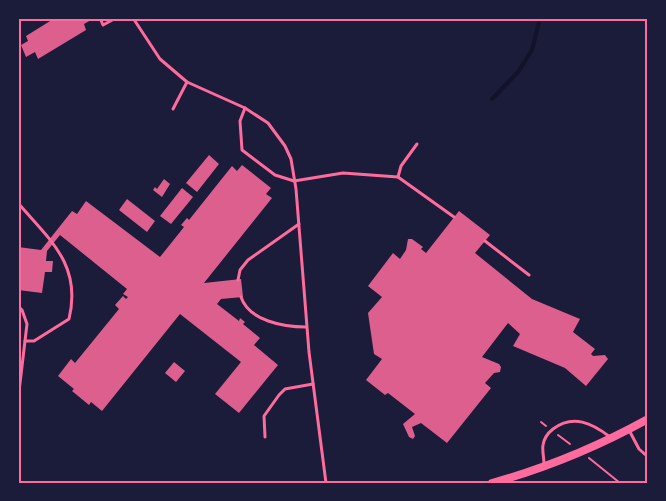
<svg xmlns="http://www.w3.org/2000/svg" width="666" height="501" viewBox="0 0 666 501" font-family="Montserrat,sans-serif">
<rect width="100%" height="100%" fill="#1b1b3a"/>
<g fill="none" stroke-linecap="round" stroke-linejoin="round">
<path stroke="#12122b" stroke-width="4" d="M492 99 518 72 532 50 540 18"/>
</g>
<g fill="#dd5f8e">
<path d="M55 18H90L91 20 84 24 86 30 38 59 35 52 26 57 21 45 28 41 26 36Z"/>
<path d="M209 155 219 164 197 192 186 183Z"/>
<path d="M242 165 271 188 266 194 272 198 204 283 241 279 243 297 221 299 217 304 239 321 240 318 245 322 243 324 260 338 254 345 278 365 239 413 215 394 241 362 180 314 102 411 91 402 89 405 72 391 74 389 58 376 71 359 75 363 119 309 115 305 123 296 126 299 128 297 123 294 127 289 60 235 47 251 46 261H53L52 272H45L42 293 18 290V247L41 250 72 211 77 214 86 201 160 257 184 227 181 225 187 218 189 220 232 166 237 171Z"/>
<path d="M164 179 170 184 162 197 153 190 155 187 157 189Z"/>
<path d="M182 188 193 197 171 224 160 216Z"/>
<path d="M127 199 155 221 147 232 119 210Z"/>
<path d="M459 211 490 235 475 253 532 299 580 319 573 332 595 349 591 354 593 356 605 355 608 359 586 386 565 368 513 346 520 334 508 323 482 357 499 364 501 367 500 372 494 373 485 383 491 388 447 443 421 423 412 427 415 436 413 439 409 437 403 424 415 414 388 393 385 395 366 380 382 359 374 354 368 313 382 297 368 286 393 253 400 259 406 250 408 239H412L423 247 421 249 426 253Z"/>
<path d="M174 362 185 371 176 382 165 373Z"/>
</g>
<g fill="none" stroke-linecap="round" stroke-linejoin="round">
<g stroke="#ff6b9d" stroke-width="2">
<path d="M541 422 546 426"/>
<path d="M558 435 570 444"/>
<path d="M589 458 620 483"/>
</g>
<g stroke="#ff6b9d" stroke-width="3">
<path d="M100 18 103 25 116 18"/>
<path d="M133 18 160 59 187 82 245 108 268 123 285 146 291 159 296 189 309 352 326 483"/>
<path d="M245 108 240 121 242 150 275 175 294 181 343 173 398 177 454 217"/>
<path d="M173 109 187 82"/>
<path d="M398 177 401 166 417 144"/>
<path d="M18 203C50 240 82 265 69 319L34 341H25"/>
<path d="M485 241 529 275"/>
<path d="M238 280 240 270 248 260 299 224"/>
<path d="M241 297C249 321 284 327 306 327"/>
<path d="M18 306 22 310 27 324 18 400"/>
<path d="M629 430 639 449 648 457"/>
<path d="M265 437 264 416 279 395 285 389 313 384"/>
<path d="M544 464C544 458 542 450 543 445 544 438 548 433 553 429 573 414 592 423 610 437"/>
</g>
<path stroke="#ff6b9d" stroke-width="8" d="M492 483C546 468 599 446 648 419"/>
</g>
<rect width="666" height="501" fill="none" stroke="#1b1b3a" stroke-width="39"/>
<rect x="20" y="20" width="626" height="462" fill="none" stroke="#ff6b9d" stroke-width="2"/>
</svg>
